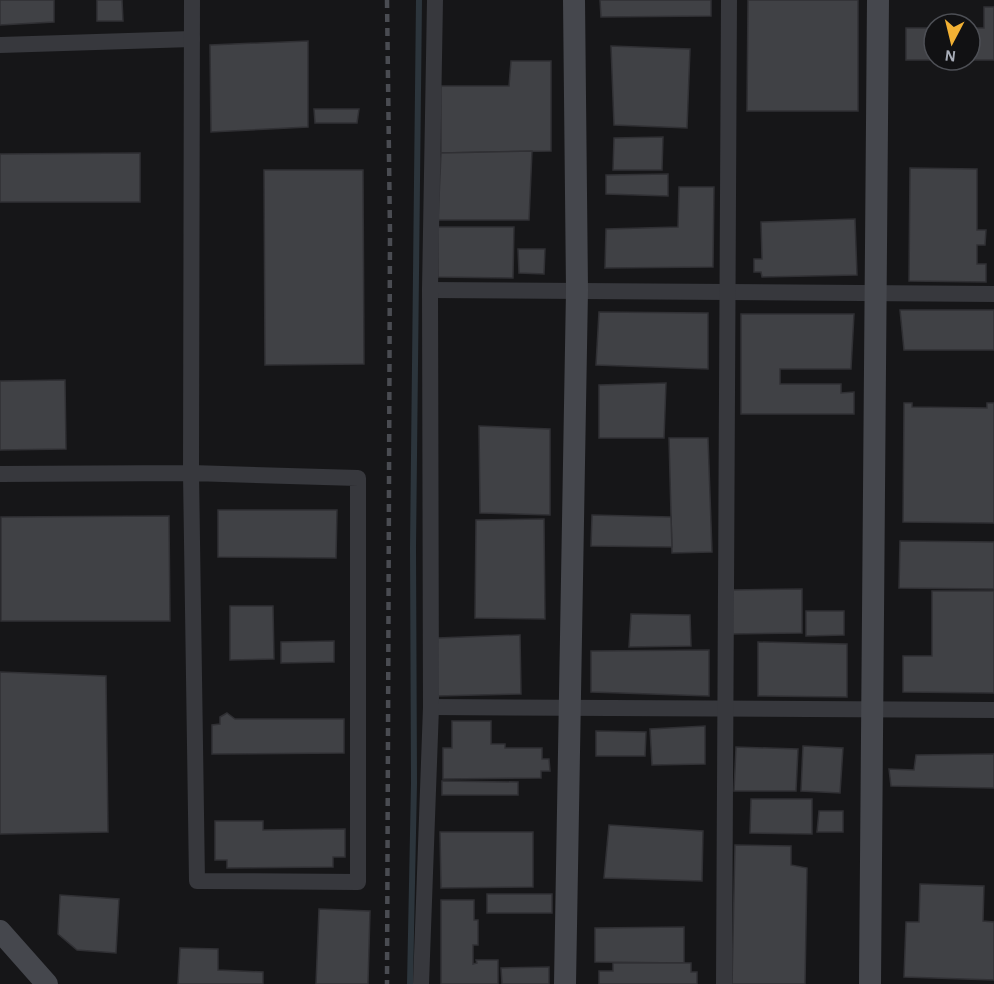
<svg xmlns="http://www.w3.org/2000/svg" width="994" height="984" viewBox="0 0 994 984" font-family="'Alegreya Sans',sans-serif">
<rect width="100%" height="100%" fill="#161618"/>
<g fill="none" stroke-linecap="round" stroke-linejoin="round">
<path stroke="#2c353c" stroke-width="6" d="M410 984 414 783 413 548 419 0"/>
</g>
<g fill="#404145" stroke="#303034" stroke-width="1.5">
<path d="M0 0H54V22L0 25Z"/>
<path d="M97 0H122L123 21H97Z"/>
<path d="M600 0H711V16L601 17Z"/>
<path d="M748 0H858V111H747Z"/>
<path d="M984 7H994V60H906V28H934V60H970V28H984Z"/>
<path d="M308 41V127L211 132 210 45Z"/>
<path d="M611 46 690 49 687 128 614 125Z"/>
<path d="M511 61H551V151L441 153V86H509Z"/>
<path d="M314 109H359L357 123H315Z"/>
<path d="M663 137 662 170H613L614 138Z"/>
<path d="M532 151 529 220H438L441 153Z"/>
<path d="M140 153V202H0V154Z"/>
<path d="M910 168 977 169V230H986L985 245H977V264H986V282L909 281Z"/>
<path d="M264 170H363L364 364 265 365Z"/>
<path d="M668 174V196L606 194V175Z"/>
<path d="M679 187H714L713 267 605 268 606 229 678 227Z"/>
<path d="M855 219 857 275 762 277 761 272H754V259H762L761 222Z"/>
<path d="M438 227H514L513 278 438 277Z"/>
<path d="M518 249H545L544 274 519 273Z"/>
<path d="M900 310H994V350H904Z"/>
<path d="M599 312 708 313V369L596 365Z"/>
<path d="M741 314H854L851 369H780V384H841V393L854 392V414H741Z"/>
<path d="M65 380 66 449 0 450V381Z"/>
<path d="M666 383 664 438H599V385Z"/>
<path d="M904 403H912V407L987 408V403H994V523L903 522Z"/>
<path d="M479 426 550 429V515L480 513Z"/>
<path d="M669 438H708L712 552 672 553Z"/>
<path d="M218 510H337L336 558 218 557Z"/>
<path d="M592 515 671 517 672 547 591 546Z"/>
<path d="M169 516 170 621H1V517Z"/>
<path d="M544 519 545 619 475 618 476 520Z"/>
<path d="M900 541 994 542V589L899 588Z"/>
<path d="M802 589V633L730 634 729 590Z"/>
<path d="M932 591H994V693L903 692V656H932Z"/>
<path d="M230 606H273L274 659 230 660Z"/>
<path d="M806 611H844V635L806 636Z"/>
<path d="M631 614 690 615 691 646 629 647Z"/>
<path d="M520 635 521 694 437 696V638Z"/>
<path d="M334 641V662L281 663V642Z"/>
<path d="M758 642 847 644V697L758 696Z"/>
<path d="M709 650V696L591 692V651Z"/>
<path d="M0 672 106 676 108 832 0 834Z"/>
<path d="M227 713 235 719H344V753L212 754V725L220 724V717Z"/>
<path d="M452 721H491V744H505V748H542V759H549L550 771H541V778L443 779V748H452Z"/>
<path d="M705 726V764L652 765 650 729Z"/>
<path d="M596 731 646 732 645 756H596Z"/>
<path d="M803 746 843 748 840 793 801 791Z"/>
<path d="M736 747 798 749 796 791H734Z"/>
<path d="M994 754V788L891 786 889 769 914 770 916 755Z"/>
<path d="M442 781 518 782V795H442Z"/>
<path d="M751 799H812V834L750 833Z"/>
<path d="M819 811H843V832H817Z"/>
<path d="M215 821H263V830L345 829V857H333V867L227 868V860H215Z"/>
<path d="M609 825 703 831 702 881 604 878Z"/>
<path d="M440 832H533V887L441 888Z"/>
<path d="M735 845 791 846V865L807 868 805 984H732Z"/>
<path d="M920 884 984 886 983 921 994 922V980L904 977 906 922H919Z"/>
<rect x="487" y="894" width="65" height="19"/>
<path d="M60 895 119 899 116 953 77 950 58 934Z"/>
<path d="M441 900H474V920H478V945H473V964L477 963 476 960H498V984H441Z"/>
<path d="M319 909 370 911 368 984H316Z"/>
<path d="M684 927V963L595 962V928Z"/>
<path d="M180 948 218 949V970L263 972V984H178Z"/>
<path d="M613 963H691V972H697V984H599V971H613Z"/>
<path d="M549 967V984H502L501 968Z"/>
</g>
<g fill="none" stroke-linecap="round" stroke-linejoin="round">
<g stroke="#37383d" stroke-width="16">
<path d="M0 45 192 39"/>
<path d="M430 290 994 294"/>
<path d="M0 474 191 473 358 478V882L197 881 191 473 192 0"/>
<path d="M431 707 994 710"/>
<path d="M421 984 431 707 430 290 435 0"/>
<path d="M724 984 729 0"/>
</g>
<g stroke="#45474d" stroke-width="22">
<path d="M0 931 47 984"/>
<path d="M565 984 577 290 574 0"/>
<path d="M870 984 878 0"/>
</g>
<path stroke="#4a4c52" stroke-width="4.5" stroke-dasharray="8 6" stroke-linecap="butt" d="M387 0 390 234 387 984"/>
</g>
<g transform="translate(952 42) rotate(187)"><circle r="28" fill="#111113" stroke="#4d4f55" stroke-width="1.5"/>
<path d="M0-4.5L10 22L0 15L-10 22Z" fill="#f2b134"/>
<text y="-9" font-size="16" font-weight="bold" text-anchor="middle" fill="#a8adb8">N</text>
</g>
</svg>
